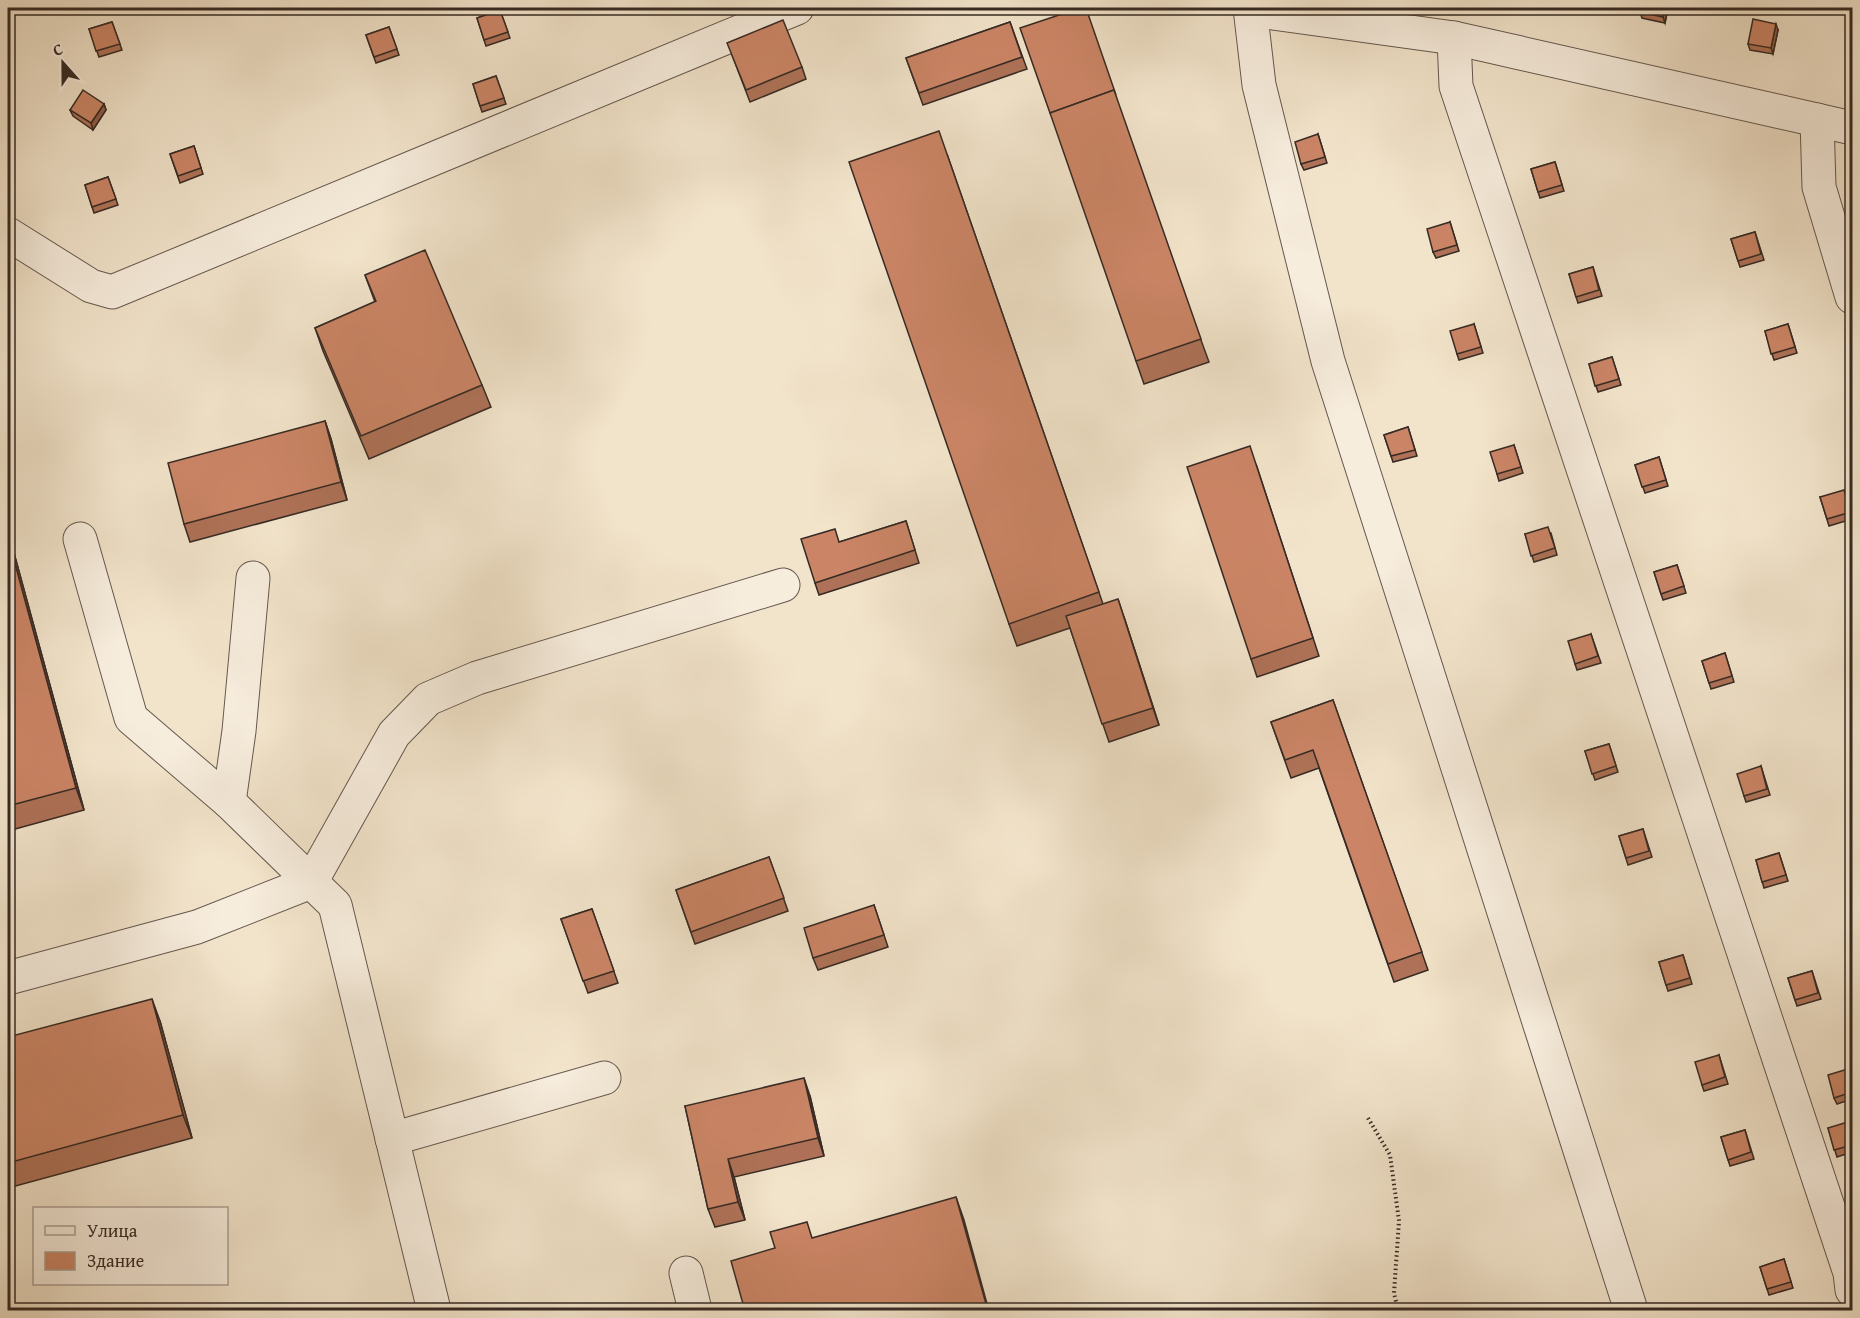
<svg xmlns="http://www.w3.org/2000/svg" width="1860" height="1318" viewBox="0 0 1860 1318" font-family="'Gentium Book Plus',serif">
<rect width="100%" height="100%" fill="#f2e4cb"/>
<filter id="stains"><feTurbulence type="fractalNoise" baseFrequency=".00333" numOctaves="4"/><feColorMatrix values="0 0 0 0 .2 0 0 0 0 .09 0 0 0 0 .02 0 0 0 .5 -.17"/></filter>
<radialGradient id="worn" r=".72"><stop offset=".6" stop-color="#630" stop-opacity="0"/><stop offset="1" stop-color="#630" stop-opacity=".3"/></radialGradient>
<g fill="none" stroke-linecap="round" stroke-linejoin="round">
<defs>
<g id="minor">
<path d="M1250 8 1259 85 1328 361 1631 1310"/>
<path d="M1251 10 1454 38 1852 128"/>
<path d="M1454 38 1456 86 1850 1273 1852 1290"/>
<path d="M1817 120 1819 187 1852 297"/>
<path d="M8 234 91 286 112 292 797 8"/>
<path d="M80 539 131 718 229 802 335 905 434 1310"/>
<path d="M229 802 239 731 253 578"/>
<path d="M8 978 197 927 311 882 394 734 428 699 477 678 783 585"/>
<path d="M392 1139 604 1078"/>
<path d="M686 1273 695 1310"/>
</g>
</defs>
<use href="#minor" stroke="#65584e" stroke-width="35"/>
<path stroke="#362a24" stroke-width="4" stroke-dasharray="1.5 3" stroke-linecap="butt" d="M1368 1118 1390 1155 1399 1221 1394 1293 1398 1310"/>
<use href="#minor" stroke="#f7eddd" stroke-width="33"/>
</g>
<g fill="#af7258" stroke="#362a24" stroke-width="1.5">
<path d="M1080 8 1209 362 1144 384 1136 361Z"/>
<path d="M1668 8 1665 23 1642 18 1640 12Z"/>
<path d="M500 10 510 38 486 46 477 18Z"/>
<path d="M112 22 122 50 99 57 89 29Z"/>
<path d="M1010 22 1027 69 923 105 906 58Z"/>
<path d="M389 27 399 55 376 63 366 35Z"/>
<path d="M1778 30 1773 54 1750 50 1748 44Z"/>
<path d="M732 55 802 67 806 79 750 102Z"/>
<path d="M496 76 506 104 482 112 473 84Z"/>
<path d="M104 104 106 110 93 130 73 116 70 110Z"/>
<path d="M1318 134 1327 163 1304 170 1301 164Z"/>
<path d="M194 146 203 174 180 183 170 154Z"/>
<path d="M947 154 1103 604 1124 617 1159 725 1109 742 1070 628 1017 646 1009 624Z"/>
<path d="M1555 162 1564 191 1540 198 1531 169Z"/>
<path d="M108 177 118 205 94 213 85 185Z"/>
<path d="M1450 222 1459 251 1436 258 1433 252Z"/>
<path d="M1755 232 1764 260 1740 267 1731 239Z"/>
<path d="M1593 267 1602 296 1578 303 1569 274Z"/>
<path d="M365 275 482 385 491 407 369 459 323 351 315 328 375 302Z"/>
<path d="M1474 324 1483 353 1459 360 1457 354Z"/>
<path d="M1788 324 1797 353 1774 360 1765 331Z"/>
<path d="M1612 357 1621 385 1598 392 1589 364Z"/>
<path d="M325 421 331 439 347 500 190 542 184 524Z"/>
<path d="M1408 427 1417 456 1393 462 1384 435Z"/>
<path d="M1514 445 1523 473 1499 481 1497 474Z"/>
<path d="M1659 457 1668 486 1645 493 1635 465Z"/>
<path d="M1256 464 1319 656 1257 677 1251 659Z"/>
<path d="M1846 496 1852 519 1829 526 1820 497Z"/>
<path d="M906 521 919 563 819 595 815 583 840 542Z"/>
<path d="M8 531 84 810 8 831Z"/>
<path d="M1551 533 1557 555 1534 562 1525 534Z"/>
<path d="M1677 565 1686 593 1663 600 1654 572Z"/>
<path d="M1591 634 1601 663 1577 670 1575 664Z"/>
<path d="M1725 653 1734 682 1711 689 1702 661Z"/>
<path d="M1333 700 1428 970 1394 982 1319 768 1291 778 1271 722Z"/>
<path d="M1609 744 1618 772 1595 780 1585 751Z"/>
<path d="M1761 766 1770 795 1746 802 1744 796Z"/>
<path d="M1643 829 1652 857 1628 865 1619 836Z"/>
<path d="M1779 853 1788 881 1764 888 1756 860Z"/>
<path d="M769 857 788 911 695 944 676 890Z"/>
<path d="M874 905 888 947 818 970 813 958Z"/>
<path d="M592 909 618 983 588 993 561 919Z"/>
<path d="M1683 955 1692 984 1668 991 1659 962Z"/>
<path d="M1812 971 1821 999 1797 1006 1788 978Z"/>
<path d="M160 1021 192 1138 8 1188V1037Z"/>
<path d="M1719 1055 1728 1084 1704 1091 1702 1085Z"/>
<path d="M1852 1071V1099L1837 1104 1834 1098Z"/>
<path d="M810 1096 824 1156 734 1177 745 1220 715 1227 708 1209 685 1106Z"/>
<path d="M1852 1124V1152L1837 1157 1828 1128Z"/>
<path d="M1745 1130 1754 1159 1730 1166 1721 1137Z"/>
<path d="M1784 1259 1793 1288 1769 1295 1760 1267Z"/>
</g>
<g fill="#8e5d47" stroke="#362a24" stroke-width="1.5">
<path d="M1665 8H1668L1665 23 1663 17Z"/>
<path d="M1776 24 1778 30 1773 54 1771 48Z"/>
<path d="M104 104 106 110 93 130 91 123Z"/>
<path d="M325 421 331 439 347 500 341 482Z"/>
<path d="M8 531 84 810 76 788 8 538Z"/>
<path d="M1118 599 1124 617 1159 725 1153 708Z"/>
<path d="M152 999 160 1021 192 1138 183 1115Z"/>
<path d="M804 1078 810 1096 824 1156 818 1138Z"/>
<path d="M728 1159 734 1177 745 1220 738 1202Z"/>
<path d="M956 1197 964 1220 989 1311H988Z"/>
</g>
<g fill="#cb8566" stroke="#362a24" stroke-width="1.5">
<path d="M1080 8H1086L1116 95 1114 90 1050 113 1020 28Z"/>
<path d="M1641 8H1665L1663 17 1640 12Z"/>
<path d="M500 10 508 32 484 40 477 18Z"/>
<path d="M1753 19 1776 24 1771 48 1748 44Z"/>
<path d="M783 20 802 67 746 90 727 43Z"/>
<path d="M112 22 120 44 96 51 89 29Z"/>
<path d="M1010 22 1022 57 919 93 906 58Z"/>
<path d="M389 27 397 49 374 57 366 35Z"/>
<path d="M496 76 504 98 480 106 473 84Z"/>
<path d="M83 90 104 104 91 123 70 110Z"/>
<path d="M1114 90 1201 339 1136 361 1050 113Z"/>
<path d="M939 131 1099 592 1009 624 849 162Z"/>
<path d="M1318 134 1325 157 1301 164 1295 142Z"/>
<path d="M194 146 201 168 178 176 170 154Z"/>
<path d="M1555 162 1562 185 1538 192 1531 169Z"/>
<path d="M108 177 116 199 92 207 85 185Z"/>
<path d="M1450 222 1457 245 1433 252 1427 229Z"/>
<path d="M1755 232 1761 254 1738 261 1731 239Z"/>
<path d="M425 250 482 385 361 436 315 328 376 301 365 275Z"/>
<path d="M1593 267 1599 290 1576 297 1569 274Z"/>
<path d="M1474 324 1481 347 1457 354 1450 331Z"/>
<path d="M1788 324 1795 347 1771 354 1765 331Z"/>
<path d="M1612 357 1619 379 1595 386 1589 364Z"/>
<path d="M325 421 341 482 184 524 168 463Z"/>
<path d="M1408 427 1415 450 1391 456 1384 435Z"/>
<path d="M1514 445 1521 467 1497 474 1490 452Z"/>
<path d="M1250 446 1313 638 1251 659 1187 467Z"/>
<path d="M1659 457 1666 480 1642 487 1635 465Z"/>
<path d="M1844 490 1851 512 1827 519 1820 497Z"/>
<path d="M906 521 915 550 815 583 801 539 835 529 839 542Z"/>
<path d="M1548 527 1555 548 1531 556 1525 534Z"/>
<path d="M8 538 76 788 8 806Z"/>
<path d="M1677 565 1684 586 1661 594 1654 572Z"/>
<path d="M1118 599 1153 708 1102 724 1066 616Z"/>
<path d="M1591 634 1598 656 1575 664 1568 641Z"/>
<path d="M1725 653 1732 676 1709 683 1702 661Z"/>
<path d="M1333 700 1422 952 1388 964 1313 750 1285 760 1271 722Z"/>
<path d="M1609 744 1616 766 1592 774 1585 751Z"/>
<path d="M1761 766 1767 789 1744 796 1737 774Z"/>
<path d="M1643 829 1649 851 1626 858 1619 836Z"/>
<path d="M1779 853 1786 875 1762 882 1756 860Z"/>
<path d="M769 857 784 898 691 932 676 890Z"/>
<path d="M874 905 884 935 813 958 804 928Z"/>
<path d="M592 909 614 971 583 981 561 919Z"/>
<path d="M1683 955 1690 978 1666 985 1659 962Z"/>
<path d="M1812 971 1818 993 1795 1000 1788 978Z"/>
<path d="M152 999 183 1115 8 1163V1037Z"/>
<path d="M1719 1055 1725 1077 1702 1085 1695 1062Z"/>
<path d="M1851 1068 1852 1072V1092L1834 1098 1828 1075Z"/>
<path d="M804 1078 818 1138 728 1159 738 1202 708 1209 685 1106Z"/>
<path d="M1851 1121 1852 1125V1145L1834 1150 1828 1128Z"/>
<path d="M1745 1130 1751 1152 1728 1160 1721 1137Z"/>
<path d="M956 1197 988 1311H745L731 1261 775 1248 770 1232 807 1222 812 1238Z"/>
<path d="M1784 1259 1791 1282 1767 1289 1760 1267Z"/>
</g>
<rect width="1860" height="1318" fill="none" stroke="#f2e4cb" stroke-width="30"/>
<rect x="9" y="9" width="1842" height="1300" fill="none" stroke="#362a24" stroke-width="3"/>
<rect x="15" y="15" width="1830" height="1288" fill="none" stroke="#362a24" stroke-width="1.5"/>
<rect x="33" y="1207" width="195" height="78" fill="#f7eddd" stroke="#aa9f93" stroke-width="1.5"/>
<rect x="45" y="1226" width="30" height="9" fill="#f7eddd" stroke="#aa9f93" stroke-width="1.5"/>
<text x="87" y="1237" font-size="18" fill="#362a24">Улица</text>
<rect x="45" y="1252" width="30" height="18" fill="#cb8566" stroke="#aa9f93" stroke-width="1.5"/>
<text x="87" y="1267" font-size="18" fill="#362a24">Здание</text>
<g transform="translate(63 63) rotate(339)" stroke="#f7eddd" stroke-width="4.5" paint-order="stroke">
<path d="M0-4.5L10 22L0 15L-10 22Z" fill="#362a24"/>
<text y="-9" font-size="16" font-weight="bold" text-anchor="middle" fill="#362a24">С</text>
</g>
<rect width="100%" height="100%" filter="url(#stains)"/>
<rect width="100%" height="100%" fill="url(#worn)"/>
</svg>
